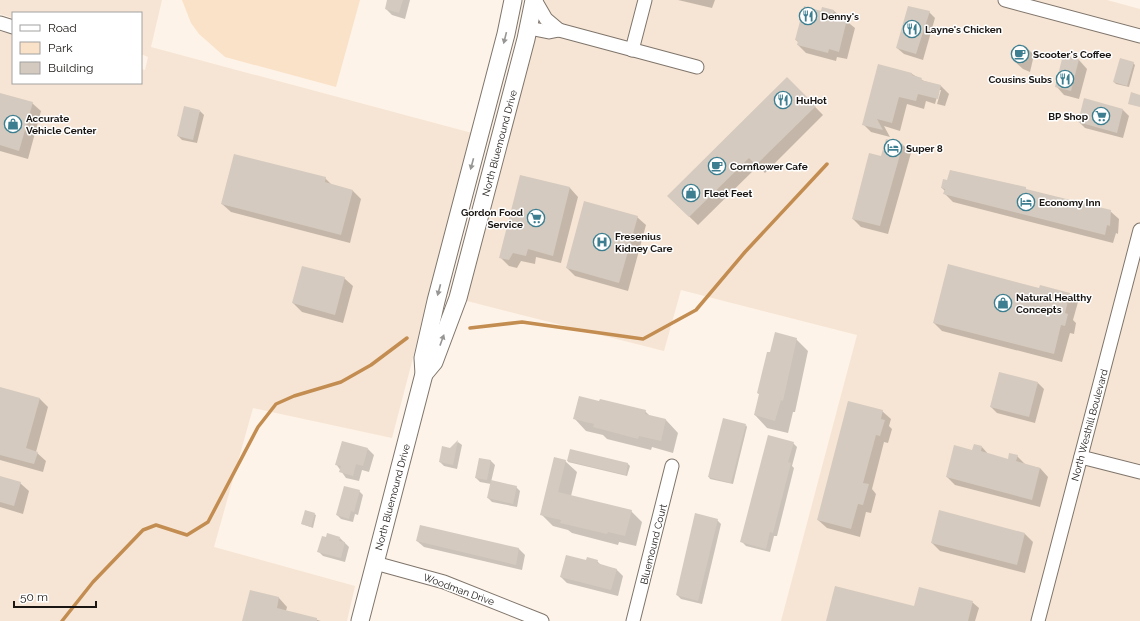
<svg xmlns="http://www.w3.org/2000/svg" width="1140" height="621" viewBox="0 0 1140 621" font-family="Raleway,sans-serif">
<rect width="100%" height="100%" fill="#fef3e8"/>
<g fill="#f6e5d4">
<path d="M0 0H162L151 47 472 133 392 438 253 408 214 547 355 586 347 621H0V31L13 34V83H141V69L145 70 148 57 141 54V13H13V18L0 14Z"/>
<path d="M541 0H1107L1140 9V621H781L857 335 681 290 664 351 463 300Z"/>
</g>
<path fill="#fae2c9" d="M182 0H360L336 87 225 57 199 34 191 23Z"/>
<g fill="#0003">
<path d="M388 0H410L405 19 392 15 386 9Z"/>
<path d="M678 0H715L712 8Z"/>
<path d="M834 11 855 28 847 59 837 57 836 61 806 53 798 45V42L796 40 822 12Z"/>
<path d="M929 12 935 18 923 60 904 54 897 48Z"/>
<path d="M1019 45 1026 47 1034 55 1030 72 1023 69 1014 61Z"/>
<path d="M1064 56 1079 60 1087 69 1079 99 1064 95 1056 86Z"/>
<path d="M1133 63 1135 65 1129 87 1116 84 1114 82Z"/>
<path d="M912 74 924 81 941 86 949 94 945 106 937 104 941 90H939L935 104 926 101 924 109 907 104 900 131 884 126 890 137 871 132 863 124Z"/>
<path d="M787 78 823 115 765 173 758 166 698 225 668 196Z"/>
<path d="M0 94 32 103 41 111 28 159 0 151Z"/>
<path d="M1123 110 1129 116 1123 138 1085 128 1079 122Z"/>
<path d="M200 111 204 115 197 143 182 140 178 136Z"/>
<path d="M903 145 911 153 888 234 861 227 853 219 882 157Z"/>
<path d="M951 171 1110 211 1119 219 1118 234 1116 233 1113 243 953 202 945 194V191L942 188 948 181Z"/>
<path d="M521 176 570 188 578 197 561 263 536 257 535 264 521 261 517 268 509 266 500 257Z"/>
<path d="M325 178 332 185 353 191 361 199 350 243 231 212 222 204Z"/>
<path d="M637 217 646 225 628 291 575 276 567 268Z"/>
<path d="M344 278 353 286 343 323 302 312 293 303Z"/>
<path d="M1040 289 1069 294 1078 302 1073 320 1076 323 1074 334 1070 333 1062 362 942 331 934 323Z"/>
<path d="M796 339 808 351 795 412H793L788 433 767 428 755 415 760 395 758 393 770 354Z"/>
<path d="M1038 383 1044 389 1035 423 997 413 991 407Z"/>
<path d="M0 388 40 399 48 407 36 452 46 461 43 472 0 460Z"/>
<path d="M645 411 650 416 666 420 678 433 673 453 652 447 651 450 607 439 603 435 586 431 574 418Z"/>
<path d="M882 411 891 419 889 426 892 429 888 443 884 442 872 489 876 494 871 513 866 512 860 537 827 528 818 520Z"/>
<path d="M746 425 747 427 733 484 710 479 709 477Z"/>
<path d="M458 442 462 445 457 469 444 466 440 462Z"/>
<path d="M793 443 797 447 792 466 794 468 777 536H774L770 552 746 546 742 542Z"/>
<path d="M982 447 989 455 1009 460 1017 456 1026 465 1040 468 1048 477 1040 507 955 485 947 477 973 451Z"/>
<path d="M368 449 374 455 369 472 362 470 359 481 346 478 336 464Z"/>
<path d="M571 451 628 464 630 466 627 476 568 462Z"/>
<path d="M480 459 491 461 495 465 491 482 516 487 520 491 517 507 492 502 488 498 491 484 480 482 476 478Z"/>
<path d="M565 461 577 472 571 496 631 511 642 522 636 546 619 542 618 545 572 533 568 530 553 526 542 515Z"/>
<path d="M0 477 20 483 29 491 23 514 0 507Z"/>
<path d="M359 491 363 495 358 515 355 514 353 522 341 519 337 515Z"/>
<path d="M314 514 316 515 313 528 302 524Z"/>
<path d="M717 520 721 524 702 604 681 599 677 595Z"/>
<path d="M421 526 519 549 525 555 522 570 424 547 417 541Z"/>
<path d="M1025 534 1033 542 1025 573 940 551 932 543Z"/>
<path d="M340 538 349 547 345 562 323 556 319 552Z"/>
<path d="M597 561 602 566 616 569 623 576 618 596 567 583 561 577 587 562Z"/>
<path d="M251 591 279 598 287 607 286 611 321 621H243Z"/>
<path d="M972 602 979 608 975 621H828Z"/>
</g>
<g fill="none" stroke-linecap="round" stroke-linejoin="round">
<g stroke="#c38d51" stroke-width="3.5">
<path d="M470 328 522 322 643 339 696 310 745 252 827 164"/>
<path d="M62 621 93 582 143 530 156 525 187 535 208 522 258 427 276 404 294 396 341 382 371 365 407 338"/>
</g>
</g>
<g fill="#d5cabf">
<path d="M387 0H403L399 13 385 9Z"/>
<path d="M804 6 821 11 822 7 834 10 833 15 847 19 839 52 829 49 828 53 797 45 798 41 795 40Z"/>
<path d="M908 6 930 11 916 54 896 48Z"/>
<path d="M1018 44 1026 46 1022 64 1013 61Z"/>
<path d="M1063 55 1079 59 1071 91 1055 87Z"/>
<path d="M1120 58 1134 62 1127 86 1113 82Z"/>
<path d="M878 64 912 73V75L922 78 921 80 941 85 938 99 918 94 916 101 899 97 892 123 877 119 883 130 862 125Z"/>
<path d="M787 77 816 106 756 165 749 158 689 217 667 196Z"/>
<path d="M1131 92 1140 95V107L1128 104Z"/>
<path d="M0 93 33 102 19 151 0 145Z"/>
<path d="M1084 98 1123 109 1117 133 1078 122Z"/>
<path d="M184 106 200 110 193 140 177 136Z"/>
<path d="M886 139 903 144 880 226 852 219 869 153 881 156Z"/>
<path d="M234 154 326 177 325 182 353 190 341 235 221 204Z"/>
<path d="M950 170 1026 187V189L1111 210 1110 226 1107 225 1105 235 943 194 945 189 941 188 943 179 947 180Z"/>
<path d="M520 175 570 187 553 256 528 249 526 256 513 253 509 260 499 258Z"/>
<path d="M584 201 638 216 619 283 566 268Z"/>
<path d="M948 264 1039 288 1040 285 1070 293 1065 313 1068 314 1065 326 1061 325 1054 354 933 323Z"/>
<path d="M302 266 345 277 335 315 292 303Z"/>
<path d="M775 332 797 338 783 401 781 400 775 421 754 415 759 394 757 393 767 352H770Z"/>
<path d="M999 372 1038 382 1029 417 990 407Z"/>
<path d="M0 387 40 398 26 448 38 452 34 464 0 455Z"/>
<path d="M579 396 599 401 600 399 646 410 645 414 666 419 661 441 639 436 638 439 593 427 594 424 573 419Z"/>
<path d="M848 401 883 410 881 419 885 420 880 436 876 435 863 483 869 484 863 505 858 504 851 529 817 520Z"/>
<path d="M723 418 746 424 731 483 708 477Z"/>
<path d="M768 435 794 442 788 462 791 463 773 533 770 532 766 549 740 542Z"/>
<path d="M458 440 453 465 439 462 442 446 450 448Z"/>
<path d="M342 441 368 448 363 466 356 464 353 476 339 472 341 466 335 465Z"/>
<path d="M974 444 982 446 981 451 1008 459 1009 453 1018 455 1016 461 1040 468 1032 500 946 477 954 445 972 450Z"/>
<path d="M570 449 628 463 626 475 567 461Z"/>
<path d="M554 457 566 460 558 492 632 510 625 536 608 532 607 534 560 523 561 520 540 515Z"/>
<path d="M479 458 491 460 487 480 475 478Z"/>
<path d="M0 476 21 482 14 506 0 502Z"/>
<path d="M491 480 517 486 513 504 487 498Z"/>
<path d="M344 486 360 490 354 512 351 511 349 519 336 515Z"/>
<path d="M305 510 315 513 311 527 301 524Z"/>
<path d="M939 510 1025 533 1017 565 931 543Z"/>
<path d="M695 513 718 519 698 601 676 595Z"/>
<path d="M420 525 519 548 516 565 416 541Z"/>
<path d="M327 533 340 537 339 541 345 542 341 558 317 552 322 536 326 537Z"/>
<path d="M566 555 586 560 587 557 598 560 597 563 617 569 611 590 560 577Z"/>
<path d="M835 586 914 606 919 587 973 601 968 621H826Z"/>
<path d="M250 590 279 597 277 608 317 618V621H242Z"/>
</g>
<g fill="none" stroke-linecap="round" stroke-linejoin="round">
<defs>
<g id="minor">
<path d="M535 0 546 19 559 30"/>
<path d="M1005 0 1140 36"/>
<path d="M0 23 13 27"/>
<path d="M529 28 549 32 559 30 697 67"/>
<path d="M632 50 645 0"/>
<path d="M1081 457 1140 472"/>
<path d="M375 563 444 582 542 621"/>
<path d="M633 621 672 466"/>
<path d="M1038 621 1140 230"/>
</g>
<g id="major">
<path d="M424 374 434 362 458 298 526 39 534 0"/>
<path d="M360 621 424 374 423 358 436 301 506 34 513 0"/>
</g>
</defs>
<use href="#minor" stroke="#7f756b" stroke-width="15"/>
<use href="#major" stroke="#7f756b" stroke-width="19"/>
<use href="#minor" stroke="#fff" stroke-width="13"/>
<use href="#major" stroke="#fff" stroke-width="17"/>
</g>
<defs><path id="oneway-solid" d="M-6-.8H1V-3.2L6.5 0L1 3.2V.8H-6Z"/></defs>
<g fill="#989695">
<use href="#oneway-solid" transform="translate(505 38) rotate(104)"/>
<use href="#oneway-solid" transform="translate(472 164) rotate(105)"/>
<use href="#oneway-solid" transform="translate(439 290) rotate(105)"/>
<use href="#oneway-solid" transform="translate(442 340) rotate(-70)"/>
</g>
<defs>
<symbol id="restaurant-ring" viewBox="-11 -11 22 22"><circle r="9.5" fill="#fff" stroke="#3d7f90" stroke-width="1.5"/><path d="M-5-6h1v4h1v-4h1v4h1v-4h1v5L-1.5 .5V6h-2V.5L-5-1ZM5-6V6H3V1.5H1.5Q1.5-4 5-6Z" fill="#3d7f90"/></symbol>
<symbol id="cafe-ring" viewBox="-11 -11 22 22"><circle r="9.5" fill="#fff" stroke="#3d7f90" stroke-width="1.5"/><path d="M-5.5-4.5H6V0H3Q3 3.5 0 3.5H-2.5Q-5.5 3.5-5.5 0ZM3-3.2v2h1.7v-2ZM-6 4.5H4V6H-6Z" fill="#3d7f90"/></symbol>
<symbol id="supermarket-ring" viewBox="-11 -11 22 22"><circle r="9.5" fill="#fff" stroke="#3d7f90" stroke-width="1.5"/><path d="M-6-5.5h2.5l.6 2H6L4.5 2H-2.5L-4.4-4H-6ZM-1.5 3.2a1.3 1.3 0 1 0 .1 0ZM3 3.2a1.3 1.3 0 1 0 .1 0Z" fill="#3d7f90"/></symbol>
<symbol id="shop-ring" viewBox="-11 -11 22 22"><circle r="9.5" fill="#fff" stroke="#3d7f90" stroke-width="1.5"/><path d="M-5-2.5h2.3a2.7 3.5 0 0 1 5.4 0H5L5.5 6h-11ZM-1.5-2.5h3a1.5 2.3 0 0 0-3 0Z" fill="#3d7f90"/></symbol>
<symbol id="hotel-ring" viewBox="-11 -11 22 22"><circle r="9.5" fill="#fff" stroke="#3d7f90" stroke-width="1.5"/><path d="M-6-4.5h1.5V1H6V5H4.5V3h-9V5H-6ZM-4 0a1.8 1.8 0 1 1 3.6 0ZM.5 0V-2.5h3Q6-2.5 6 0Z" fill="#3d7f90"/></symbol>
<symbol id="hospital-ring" viewBox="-11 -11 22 22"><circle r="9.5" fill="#fff" stroke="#3d7f90" stroke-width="1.5"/><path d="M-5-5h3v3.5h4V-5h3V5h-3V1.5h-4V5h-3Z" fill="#3d7f90"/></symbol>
</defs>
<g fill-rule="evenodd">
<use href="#restaurant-ring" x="798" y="6" width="20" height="20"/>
<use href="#restaurant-ring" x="902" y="19" width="20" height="20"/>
<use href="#cafe-ring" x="1010" y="44" width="20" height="20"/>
<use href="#restaurant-ring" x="1055" y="69" width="20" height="20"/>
<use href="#restaurant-ring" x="773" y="90" width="20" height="20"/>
<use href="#supermarket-ring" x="1091" y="106" width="20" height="20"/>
<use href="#shop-ring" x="3" y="114" width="20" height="20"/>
<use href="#hotel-ring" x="883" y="138" width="20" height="20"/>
<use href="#cafe-ring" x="707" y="156" width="20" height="20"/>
<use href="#shop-ring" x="681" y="183" width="20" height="20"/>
<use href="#hotel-ring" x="1016" y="192" width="20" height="20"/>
<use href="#supermarket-ring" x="526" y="208" width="20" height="20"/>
<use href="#hospital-ring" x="592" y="232" width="20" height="20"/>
<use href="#shop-ring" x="993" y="293" width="20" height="20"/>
</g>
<g text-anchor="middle" stroke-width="3" stroke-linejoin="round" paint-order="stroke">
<g font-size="10" font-weight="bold" fill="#1a1613" stroke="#fff" text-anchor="start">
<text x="821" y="20">Denny's</text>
<text x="925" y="33">Layne's Chicken</text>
<text x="1033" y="58">Scooter's Coffee</text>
<text x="1052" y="83" text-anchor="end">Cousins Subs</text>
<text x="796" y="104">HuHot</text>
<text x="1088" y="120" text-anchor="end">BP Shop</text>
<text x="26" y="122">Accurate<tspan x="26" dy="12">Vehicle Center</tspan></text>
<text x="906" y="152">Super 8</text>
<text x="730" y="170">Cornflower Cafe</text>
<text x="704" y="197">Fleet Feet</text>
<text x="1039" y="206">Economy Inn</text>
<text x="523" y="216" text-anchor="end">Gordon Food<tspan x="523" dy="12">Service</tspan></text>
<text x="615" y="240">Fresenius<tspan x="615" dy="12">Kidney Care</tspan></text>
<text x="1016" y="301">Natural Healthy<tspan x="1016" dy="12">Concepts</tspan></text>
</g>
<g font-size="10" fill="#1a1613" stroke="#fff">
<text transform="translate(499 143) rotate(-75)" y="4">North Bluemound Drive</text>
<text transform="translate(1089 425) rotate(-75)" y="4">North Westhill Boulevard</text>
<text transform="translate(392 497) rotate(-75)" y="4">North Bluemound Drive</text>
<text transform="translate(653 544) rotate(-76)" y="4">Bluemound Court</text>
<text transform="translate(459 589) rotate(20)" y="4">Woodman Drive</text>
</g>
</g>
<rect x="12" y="12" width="130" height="72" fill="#ffffff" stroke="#a3a2a1"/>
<rect x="20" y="25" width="20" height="6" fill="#ffffff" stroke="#a3a2a1"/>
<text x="48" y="32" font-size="12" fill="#1a1613">Road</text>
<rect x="20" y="42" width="20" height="12" fill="#fae2c9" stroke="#a3a2a1"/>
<text x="48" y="52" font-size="12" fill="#1a1613">Park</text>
<rect x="20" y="62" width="20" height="12" fill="#d5cabf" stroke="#a3a2a1"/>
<text x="48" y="72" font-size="12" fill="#1a1613">Building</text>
<path d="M14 601v6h82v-6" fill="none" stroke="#1a1613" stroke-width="2"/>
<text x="20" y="601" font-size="12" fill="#1a1613" stroke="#ffffff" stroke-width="3" paint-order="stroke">50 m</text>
</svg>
